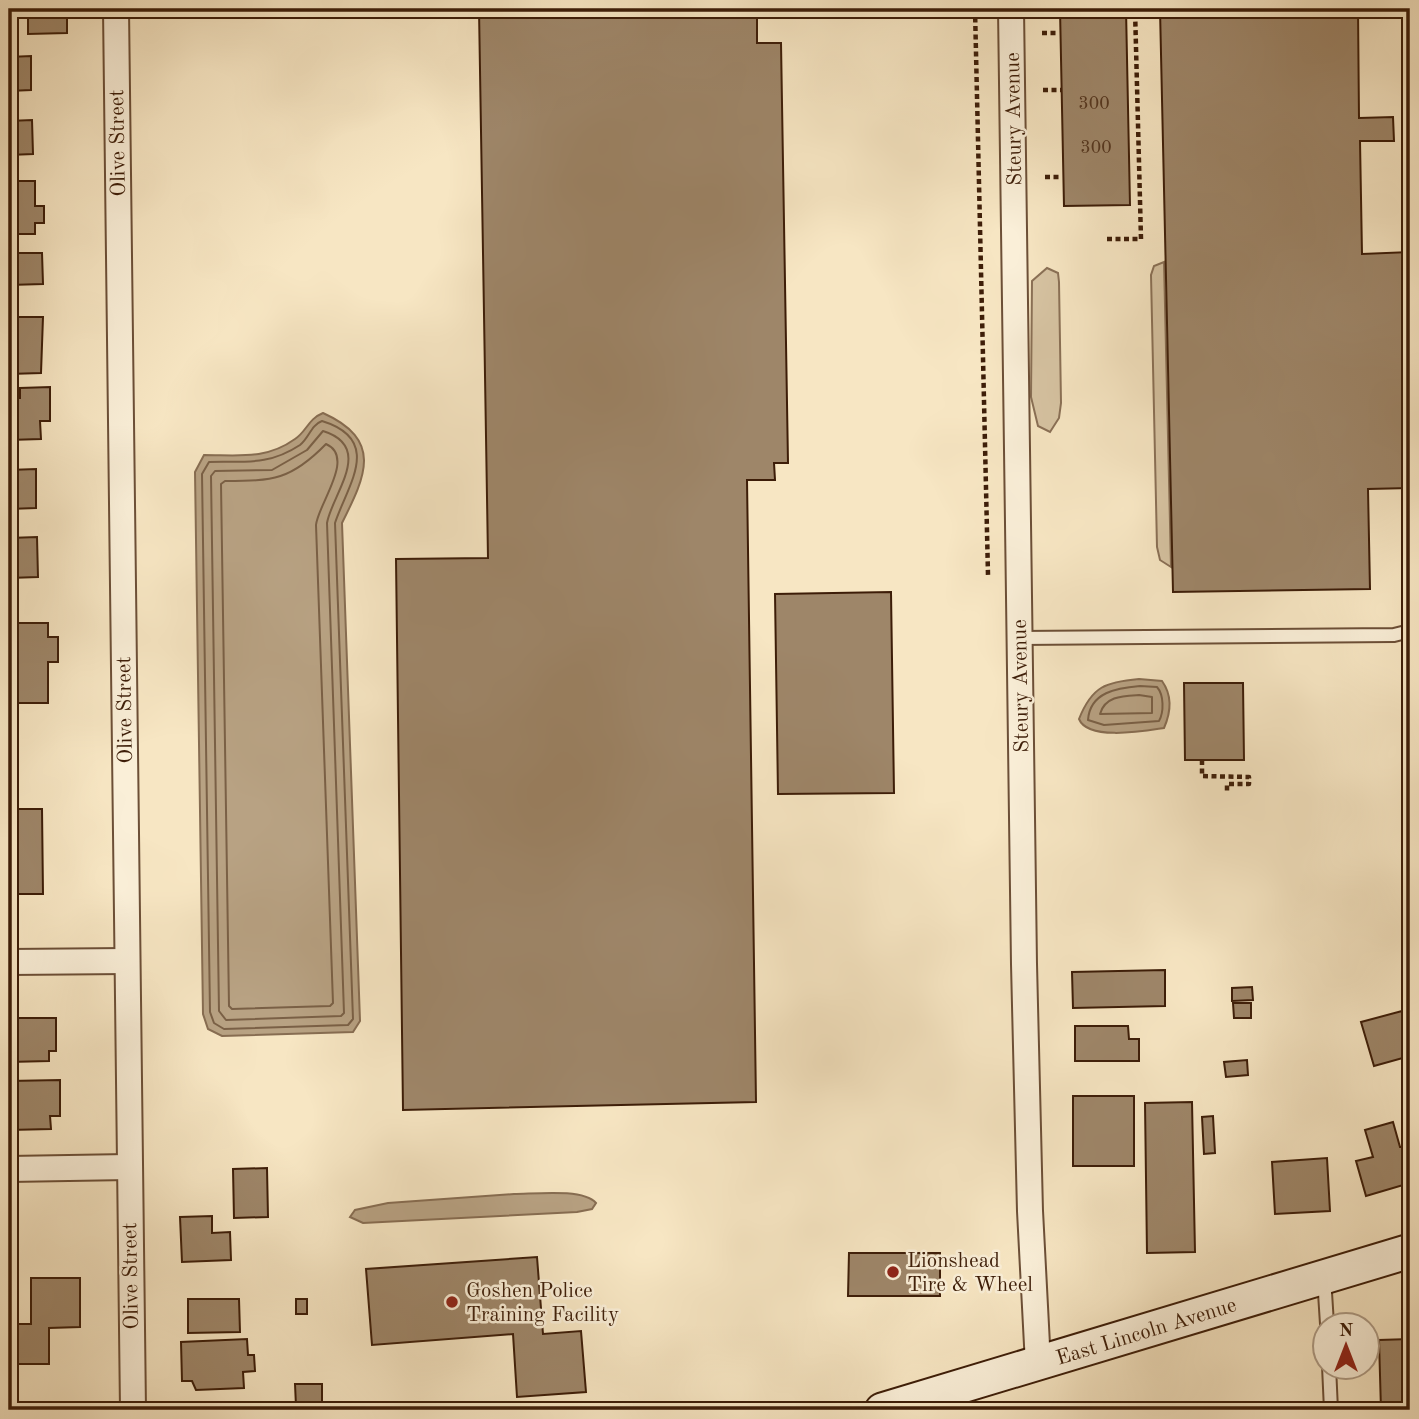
<svg xmlns="http://www.w3.org/2000/svg" width="1419" height="1419" viewBox="0 0 1419 1419" font-family="'Old Standard TT',serif">
<rect width="100%" height="100%" fill="#f7e6c3"/>
<filter id="stains"><feTurbulence type="fractalNoise" baseFrequency=".00286" numOctaves="4"/><feColorMatrix values="0 0 0 0 .2 0 0 0 0 .09 0 0 0 0 .02 0 0 0 .5 -.17"/></filter>
<radialGradient id="worn" r=".72"><stop offset=".6" stop-color="#630" stop-opacity="0"/><stop offset="1" stop-color="#630" stop-opacity=".3"/></radialGradient>
<g fill="#d7c4a3" stroke="#8a7056" stroke-width="2">
<path d="M1164 262 1171 567 1160 560 1157 547 1151 275 1154 266Z"/>
<path d="M1047 268 1058 273 1059 282 1061 403 1059 418 1050 432 1038 426 1031 397 1032 281Z"/>
</g>
<g fill="#b8a283" stroke="#876d52" stroke-width="2">
<path d="M323 413C383 440 366 475 342 523L360 1021 353 1032 222 1036 208 1029 203 1014 195 472 204 455C238 455 266 460 295 439 307 431 308 419 323 413Z"/>
<path d="M1139 679 1162 681C1172 695 1171 712 1164 728 1144 731 1088 741 1079 719 1092 686 1106 682 1139 679Z"/>
<path d="M514 1194C534 1194 583 1188 596 1203L592 1209 577 1212 363 1223 350 1217 355 1210 388 1203Z"/>
</g>
<g fill="none" stroke-linecap="round" stroke-linejoin="round">
<g stroke="#7a6046" stroke-width="2">
<path d="M322 421C384 440 347 486 335 523L353 1019 348 1025 224 1029 214 1023 210 1012 202 474 209 462C245 461 268 466 300 445 309 438 311 425 322 421Z"/>
<path d="M323 431C375 447 332 494 327 523L344 1013 341 1016 226 1020 219 1011 211 476 215 471 272 470 307 450Z"/>
<path d="M326 444C356 457 318 504 316 525L333 1003 330 1006 232 1009 229 1006 221 484 225 481C273 481 291 480 326 444Z"/>
<path d="M1140 686 1157 687C1164 695 1164 712 1159 721L1104 725 1088 720C1090 692 1117 688 1140 686Z"/>
<path d="M1139 695 1152 697V713L1100 714C1105 696 1123 696 1139 695Z"/>
</g>
</g>
<g fill="#9e8669" stroke="#3d1d08" stroke-width="2">
<path d="M15 9H67V33L28 34V11Z"/>
<path d="M479 9H757V43H781L788 463H774L775 480H747L756 1102 403 1110 396 559 488 558Z"/>
<path d="M1060 9H1126L1130 205 1064 206Z"/>
<path d="M1160 9H1358L1359 118 1393 117 1394 141H1360L1362 254 1410 252V488L1368 489 1370 589 1173 592Z"/>
<path d="M31 56V90L9 91V57Z"/>
<path d="M32 120 33 154 9 155V121Z"/>
<path d="M9 181H35V206H44V223H35V234H9Z"/>
<path d="M9 250H13V253H42L43 284 9 285Z"/>
<path d="M16 317H43L41 373 9 374V323H16Z"/>
<path d="M50 387V421H40L41 439 9 440V398H20V388Z"/>
<path d="M36 469V508L9 509V470Z"/>
<path d="M37 537 38 577 9 578V538Z"/>
<path d="M891 592 894 793 778 794 775 594Z"/>
<path d="M13 623H48V637H58V662H48V703H13Z"/>
<path d="M1184 683H1243L1244 760H1185Z"/>
<path d="M9 809H42L43 894H9Z"/>
<path d="M1165 970V1006L1073 1008 1072 972Z"/>
<path d="M1252 987 1253 1000 1232 1001V988Z"/>
<path d="M1233 1003H1251V1018H1234Z"/>
<path d="M1402 1011 1410 1041V1056L1374 1066 1361 1022Z"/>
<path d="M9 1018H56V1051H49V1061L9 1062Z"/>
<path d="M1075 1026H1128L1129 1039H1139V1061H1075Z"/>
<path d="M1247 1060 1248 1075 1226 1077 1224 1062Z"/>
<path d="M60 1080V1116H50L51 1129 9 1130V1081Z"/>
<rect x="1073" y="1096" width="61" height="70"/>
<path d="M1192 1102 1195 1252 1147 1253 1145 1103Z"/>
<path d="M1213 1116 1215 1153 1204 1154 1202 1117Z"/>
<path d="M1393 1122 1400 1147H1410V1183L1366 1196 1356 1161 1373 1157 1365 1130Z"/>
<path d="M1327 1158 1330 1211 1275 1214 1272 1162Z"/>
<path d="M267 1168 268 1217 234 1218 233 1169Z"/>
<path d="M212 1216V1233L230 1232 231 1260 182 1262 180 1217Z"/>
<path d="M849 1253H940V1296H848Z"/>
<path d="M537 1257 543 1334 581 1331 586 1392 517 1397 513 1334 372 1345 366 1269Z"/>
<path d="M31 1278H80V1327L49 1328V1364H15L14 1324H31Z"/>
<path d="M188 1299H239L240 1332 188 1333Z"/>
<rect x="296" y="1299" width="11" height="15"/>
<path d="M247 1339 248 1355H254L255 1371 243 1372 244 1388 196 1390 192 1381H182L181 1342Z"/>
<path d="M1410 1339V1410H1381L1379 1340Z"/>
<path d="M295 1384H322V1405L296 1406Z"/>
<path d="M1283 1405 1284 1410H1185V1409Z"/>
</g>
<g fill="none" stroke-linecap="round" stroke-linejoin="round">
<defs>
<g id="service">
<path d="M1020 638 1394 635 1410 631"/>
<path d="M1324 1277 1327 1324"/>
<path d="M1329 1366 1331 1410"/>
</g>
<g id="minor">
<path d="M116 9 133 1410"/>
<path d="M1011 9 1024 964 1030 1211 1038 1364"/>
<path d="M9 962 127 961"/>
<path d="M9 1169 128 1167"/>
</g>
<path id="secondary" d="M882 1410 1410 1251"/>
</defs>
<use href="#service" stroke="#6c4f37" stroke-width="16"/>
<use href="#minor" stroke="#6c4f37" stroke-width="28"/>
<use href="#secondary" stroke="#3d1d08" stroke-width="37"/>
<g stroke="#3d1d08" stroke-width="4.5" stroke-dasharray="5 3.5" stroke-linecap="butt">
<path d="M975 9 988 575"/>
<path d="M1042 33H1059"/>
<path d="M1043 90H1061"/>
<path d="M1045 177H1061"/>
<path d="M1107 239H1141L1135 9"/>
<path d="M1202 760V776L1249 777V784H1227V792"/>
</g>
<use href="#service" stroke="#faefd8" stroke-width="12"/>
<use href="#minor" stroke="#faefd8" stroke-width="24"/>
<use href="#secondary" stroke="#faefd8" stroke-width="33"/>
</g>
<g fill="#8f2418" stroke="#faefd8" stroke-width="2.5">
<circle cx="893" cy="1272" r="7"/>
<circle cx="452" cy="1302" r="7"/>
</g>
<g text-anchor="middle" stroke-width="5" stroke-linejoin="round" paint-order="stroke">
<g font-size="18" fill="#553720">
<text x="1094" y="109">300</text>
<text x="1096" y="153">300</text>
</g>
<g font-size="21" fill="#3d1d08" stroke="#faefd8">
<text transform="translate(1013 119) rotate(-91)" y="7">Steury Avenue</text>
<text transform="translate(117 143) rotate(-91)" y="7">Olive Street</text>
<text transform="translate(1020 686) rotate(-91)" y="7">Steury Avenue</text>
<text transform="translate(124 710) rotate(-91)" y="7">Olive Street</text>
<text transform="translate(130 1276) rotate(-91)" y="7">Olive Street</text>
<text transform="translate(1146 1331) rotate(-17)" y="7">East Lincoln Avenue</text>
</g>
<g font-size="21" fill="#3d1d08" stroke="#faefd8" text-anchor="start">
<text x="907" y="1267">Lionshead<tspan x="907" dy="24">Tire &amp; Wheel</tspan></text>
<text x="466" y="1297">Goshen Police<tspan x="466" dy="24">Training Facility</tspan></text>
</g>
</g>
<rect width="1419" height="1419" fill="none" stroke="#f7e6c3" stroke-width="35"/>
<rect x="10" y="10" width="1398" height="1398" fill="none" stroke="#3d1d08" stroke-width="3.5"/>
<rect x="18" y="18" width="1384" height="1384" fill="none" stroke="#3d1d08" stroke-width="2"/>
<g transform="translate(1346 1346)"><circle r="33" fill="#faefd8" stroke="#ae9b85" stroke-width="2"/>
<path d="M0-5L12 26L0 18L-12 26Z" fill="#8f2418"/>
<text y="-10" font-size="19" font-weight="bold" text-anchor="middle" fill="#3d1d08">N</text>
</g>
<rect width="100%" height="100%" filter="url(#stains)"/>
<rect width="100%" height="100%" fill="url(#worn)"/>
</svg>
